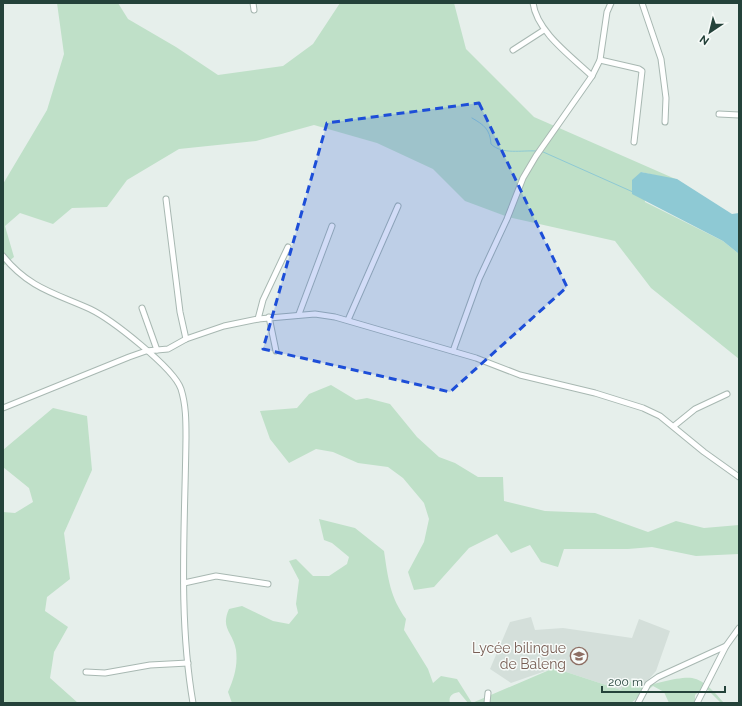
<svg xmlns="http://www.w3.org/2000/svg" width="742" height="706" viewBox="0 0 742 706" font-family="Raleway,sans-serif">
<rect width="100%" height="100%" fill="#e6efeb"/>
<path fill="#d4dfda" d="M531 617 535 630 563 628 632 638 639 619 670 631 656 671 642 687 621 690 554 668 511 683 490 669 510 622Z"/>
<g fill="#bfe0c8">
<path d="M57 3H118L128 19 176 47 218 75 283 66 313 44 340 3H454L466 49 534 117 680 181 641 172 645 202 723 241 739 254V359L651 288 615 241 508 217 465 201 433 169 377 143 314 125 256 141 179 149 127 180 107 207 72 208 53 224 20 213 5 226 14 257 3 266V184L47 110 64 54Z"/>
<path d="M331 385 356 400 367 398 390 404 417 437 439 457 455 463 478 477H503L504 501 545 511 595 513 648 532 676 521 704 528 739 525V554L696 556 652 547 628 549H564L558 567 541 562 530 545 511 553 497 534 469 548 434 587 414 590 408 572 424 542 429 519 424 503 403 478 388 467 358 463 333 452 316 449 289 463 270 439 260 411 297 408 309 394Z"/>
<path d="M53 408 87 416 92 470 64 533 70 579 47 597 45 611 68 627 54 652 50 678 78 703H3V512L15 513 33 502 29 488 3 467V450Z"/>
<path d="M319 519 355 528 384 551C388 578 390 597 406 619L404 630 428 669 433 683 441 676 457 679 472 703 554 668 621 690 627 680 642 687C653 684 681 676 692 678 705 680 716 694 724 703H721L707 689 703 688 695 695V703H669L664 692 653 686 631 703H468L459 692C453 693 448 696 450 703H232L228 692C234 678 238 666 236 650 233 632 220 629 229 609L242 606 273 621 289 624 298 613 296 604 299 580 289 561 296 559 313 576H329L347 564 349 557 332 543 324 540Z"/>
</g>
<path fill="#8ec9d4" d="M641 172 677 179 732 214 739 213V254L723 241 632 194V180Z"/>
<g fill="none" stroke-linecap="round" stroke-linejoin="round">
<g stroke="#8ec9d4" stroke-width="1">
<path d="M472 118C484 125 490 129 491 144 502 155 522 150 536 151"/>
<path d="M541 151 633 192"/>
</g>
<defs>
<g id="minor">
<path d="M253 3 254 10"/>
<path d="M533 3C537 32 571 56 592 76"/>
<path d="M642 3 661 59 666 98 665 122"/>
<path d="M513 50 544 30"/>
<path d="M600 60 639 69 642 71 634 142"/>
<path d="M719 114 739 115"/>
<path d="M166 199 180 312 186 339"/>
<path d="M3 256C29 288 54 293 90 309 111 319 174 368 181 389 186 405 186 421 186 437 185 526 178 616 193 703"/>
<path d="M142 308 157 350"/>
<path d="M299 314 332 226"/>
<path d="M269 317 276 351"/>
<path d="M258 319 263 300 288 247"/>
<path d="M348 320 398 206"/>
<path d="M453 351 479 279 507 219 523 178 536 156 592 76 600 60 607 12 611 3"/>
<path d="M3 408 129 357 146 351 168 349 186 339 224 326 258 319 315 314 335 317 476 358 520 375 595 393 643 408 660 416 704 452 739 477"/>
<path d="M674 426 695 409 727 394"/>
<path d="M184 583 216 576 268 584"/>
<path d="M86 672 105 673 150 665 188 663"/>
<path d="M487 703 488 693"/>
<path d="M638 703 648 684 658 677 726 646 739 628"/>
<path d="M697 703 726 646"/>
</g>
</defs>
<use href="#minor" stroke="#a8b8b2" stroke-width="7"/>
<use href="#minor" stroke="#fff" stroke-width="5"/>
</g>
<path fill="#1d4ed8" fill-opacity="0.2" stroke="#1d4ed8" stroke-width="3" stroke-dasharray="8 5" stroke-linejoin="round" d="M479 103 567 287 450 392 263 349 327 123Z"/>
<defs>
<symbol id="school-ring" viewBox="-11 -11 22 22"><circle r="9.5" fill="#f7fbf9" stroke="#8d6e63" stroke-width="1.5"/><path d="M0-5L7-2L0 1L-7-2ZM-4 1L0 2.5L4 1V4Q0 6-4 4Z" fill="#8d6e63"/></symbol>
</defs>
<g fill-rule="evenodd">
<use href="#school-ring" x="569" y="646" width="20" height="20"/>
</g>
<g text-anchor="middle" stroke-width="3" stroke-linejoin="round" paint-order="stroke">
<g font-size="14" fill="#785e54" stroke="#f7fbf9" text-anchor="end">
<text x="566" y="653">Lycée bilingue<tspan x="566" dy="16">de Baleng</tspan></text>
</g>
</g>
<rect width="742" height="706" fill="none" stroke="#24423a" stroke-width="8"/>
<g transform="translate(710 32) rotate(215)" stroke="#f7fbf9" stroke-width="3" paint-order="stroke">
<path d="M0-3L7 15L0 10L-7 15Z" fill="#24423a"/>
<text y="-6" font-size="11" font-weight="bold" text-anchor="middle" fill="#24423a">N</text>
</g>
<path d="M602 686v6h123v-6" fill="none" stroke="#24423a" stroke-width="2"/>
<text x="608" y="686" font-size="12" fill="#24423a" stroke="#f7fbf9" stroke-width="3" paint-order="stroke">200 m</text>
</svg>
